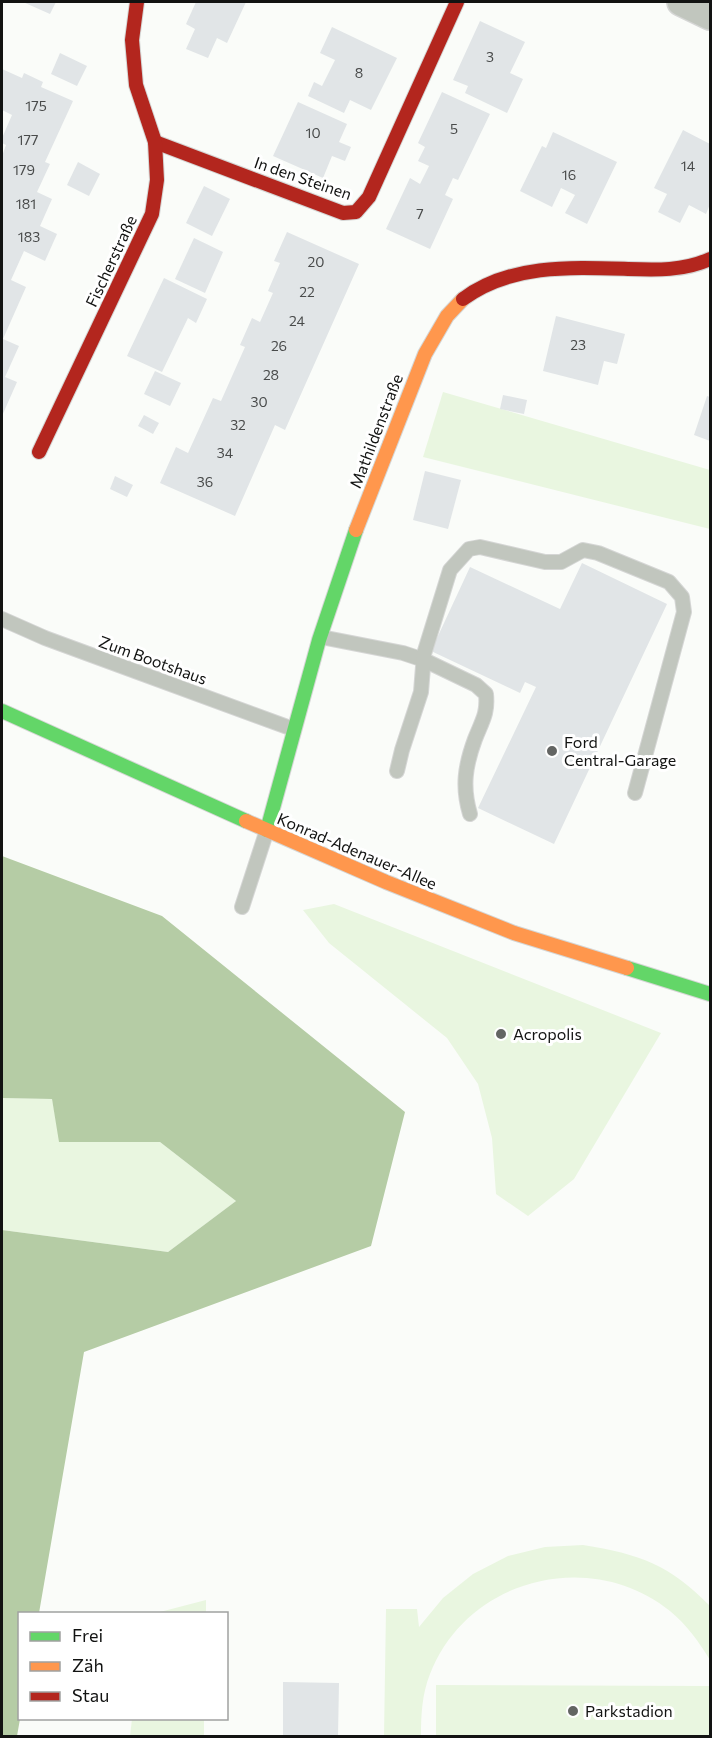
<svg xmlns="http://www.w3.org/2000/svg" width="712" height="1738" viewBox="0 0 712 1738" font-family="Commissioner,sans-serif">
<rect width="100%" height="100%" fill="#fafcf9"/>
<g fill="#e9f6e0">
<path d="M443 392 710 470V529L423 457Z"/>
<path d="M334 904 661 1033 574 1179 528 1216 496 1194 492 1138 478 1084 447 1038 329 943 303 910Z"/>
<path d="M2 1098 52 1099 60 1142H160L236 1201 168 1252 2 1230Z"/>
<path d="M583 1545C640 1554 670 1565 710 1606V1660C699 1642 687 1625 670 1611 591 1547 467 1578 430 1674 422 1694 421 1715 421 1736H384L386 1609H417L419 1627 443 1598 473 1574 508 1556 545 1547Z"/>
<path d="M206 1600V1613H156Z"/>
<path d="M436 1685 710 1686 709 1736H436Z"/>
<path d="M132 1719H204V1736H130Z"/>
</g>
<path fill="#b5cca5" d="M2 856 162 916 405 1112 371 1246 84 1352 39 1613 20 1614V1719L17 1736H2V1230L168 1252 236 1201 160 1142H59L52 1099 2 1098Z"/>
<g fill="#e1e5e7">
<path d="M23 2H56L50 14Z"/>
<path d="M196 2H246L227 43 217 38 208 58 186 49 195 29 186 24Z"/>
<path d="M480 21 525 42 510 73 523 79 507 113 465 93 468 86 453 80Z"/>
<path d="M332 27 397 58 371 110 350 100 344 113 308 96 314 82 322 86 335 60 320 53Z"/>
<path d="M60 53 87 66 77 86 51 74Z"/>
<path d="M2 69 22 78 24 73 43 82 41 87 73 101 45 162 50 164 37 192 52 199 40 226 57 234 45 261 24 251 11 280 26 287 3 339 19 346 5 377 17 382 2 416V156L6 145 2 143V138L12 115 2 110Z"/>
<path d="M442 92 490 114 458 180 453 178 445 195 453 199 430 249 386 229 410 178 420 184 429 166 418 161 425 147 418 143Z"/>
<path d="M298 102 347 124 339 142 351 147 345 161 332 156 323 178 273 156Z"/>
<path d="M683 130 710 144V204L706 214 689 205 680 223 658 212 667 194 654 188Z"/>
<path d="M553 132 617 162 587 224 565 213 575 195 561 188 552 207 520 191 542 146 546 148Z"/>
<path d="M78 162 100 174 89 196 67 185Z"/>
<path d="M204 186 230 199 212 236 186 223Z"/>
<path d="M287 232 359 264 285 430 275 425 235 516 160 483 176 447 188 453 213 398 221 401 245 347 240 345 252 318 260 322 273 293 268 291 280 263 274 261Z"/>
<path d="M194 238 223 252 205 293 175 279Z"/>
<path d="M164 278 207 299 196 323 188 318 162 372 127 356Z"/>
<path d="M556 316 625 334 617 364 604 361 598 385 543 371Z"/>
<path d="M155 371 181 383 170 406 144 394Z"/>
<path d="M503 395 527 400 524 414 500 409Z"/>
<path d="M707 396 710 397V441L694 435Z"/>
<path d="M144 415 159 423 153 434 138 426Z"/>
<path d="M425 471 461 480 448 529 413 520Z"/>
<path d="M115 476 133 485 127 497 110 489Z"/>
<path d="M582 563 667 604 554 844 478 808 536 687 525 682 520 693 431 651 470 567 560 609Z"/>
<path d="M283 1682 339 1683 338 1736H283Z"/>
</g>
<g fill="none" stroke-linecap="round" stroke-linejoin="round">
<defs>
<g id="lane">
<path d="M2 619 45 638 293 729"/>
<path d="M321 637 403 653 424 660 476 685 486 694C488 714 482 721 475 739 465 766 462 787 470 814"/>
<path d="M397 771 402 750 421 692 424 654 450 570 469 549 480 547 545 562H561L583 550 598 553 669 582 682 597 684 612 635 793"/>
<path d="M242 907 267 830"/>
</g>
<path id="street" d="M681 2 710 16"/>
<g id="fast">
<path d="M2 711 246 821"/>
<path d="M267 830 319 640 356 530"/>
<path d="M627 968 710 994"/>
</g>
<g id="slow">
<path d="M356 530 425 354 447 316 463 299"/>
<path d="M246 821 386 882 514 933 627 968"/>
</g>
<g id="jam">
<path d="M155 142 343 213 356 212 369 197 457 2"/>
<path d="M463 299C510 264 571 267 628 269 656 270 684 271 710 259"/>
<path d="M39 452 152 214 157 180 155 142 136 85 132 40 137 2"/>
</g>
</defs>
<use href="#lane" stroke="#d5d6d5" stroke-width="16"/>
<use href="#street" stroke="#d5d6d5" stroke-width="30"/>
<use href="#fast" stroke="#d5d6d5" stroke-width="16"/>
<use href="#slow" stroke="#d5d6d5" stroke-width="16"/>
<use href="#jam" stroke="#d5d6d5" stroke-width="16"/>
<use href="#lane" stroke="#c1c6be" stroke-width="14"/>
<use href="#street" stroke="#c1c6be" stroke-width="27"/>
<use href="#fast" stroke="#63d668" stroke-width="14"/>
<use href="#slow" stroke="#ff974d" stroke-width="14"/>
<use href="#jam" stroke="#b3261e" stroke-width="14"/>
</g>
<g fill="#636563" stroke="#fff" stroke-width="2">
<circle cx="552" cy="751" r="6"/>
<circle cx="501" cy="1034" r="6"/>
<circle cx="573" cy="1711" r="6"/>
</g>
<g text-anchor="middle" stroke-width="6" stroke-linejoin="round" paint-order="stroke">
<g font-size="14" fill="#494b4b">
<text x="490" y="62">3</text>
<text x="359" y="78">8</text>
<text x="36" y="111">175</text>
<text x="454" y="134">5</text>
<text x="313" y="138">10</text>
<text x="28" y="145">177</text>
<text x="688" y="171">14</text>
<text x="24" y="175">179</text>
<text x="569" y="180">16</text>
<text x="26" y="209">181</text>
<text x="420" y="219">7</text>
<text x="29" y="242">183</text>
<text x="316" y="267">20</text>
<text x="307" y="297">22</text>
<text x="297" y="326">24</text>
<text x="578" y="350">23</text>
<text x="279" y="351">26</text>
<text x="271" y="380">28</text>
<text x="259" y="407">30</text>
<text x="238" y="430">32</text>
<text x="225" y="458">34</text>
<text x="205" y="487">36</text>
</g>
<g font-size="16" fill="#121312" stroke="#fff">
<text transform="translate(303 178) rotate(19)" y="6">In den Steinen</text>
<text transform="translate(111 261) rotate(-65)" y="6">Fischerstraße</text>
<text transform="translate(376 431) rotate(-69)" y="6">Mathildenstraße</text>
<text transform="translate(153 660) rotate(20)" y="6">Zum Bootshaus</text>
<text transform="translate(357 851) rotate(23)" y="6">Konrad-Adenauer-Allee</text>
</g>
<g font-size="16" fill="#121312" stroke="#fff" text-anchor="start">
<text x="564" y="748">Ford<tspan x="564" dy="18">Central-Garage</tspan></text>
<text x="513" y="1040">Acropolis</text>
<text x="585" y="1717">Parkstadion</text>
</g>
</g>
<rect width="712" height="1738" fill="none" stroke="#121312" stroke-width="6"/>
<rect x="18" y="1612" width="210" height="108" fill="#ffffff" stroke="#a0a1a0" stroke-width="1.5"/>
<rect x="30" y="1632" width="30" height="9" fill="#63d668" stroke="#a0a1a0" stroke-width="1.5"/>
<text x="72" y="1642" font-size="18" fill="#121312">Frei</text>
<rect x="30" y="1662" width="30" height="9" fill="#ff974d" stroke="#a0a1a0" stroke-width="1.5"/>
<text x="72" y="1672" font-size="18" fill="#121312">Zäh</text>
<rect x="30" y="1692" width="30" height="9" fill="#b3261e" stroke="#a0a1a0" stroke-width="1.5"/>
<text x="72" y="1702" font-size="18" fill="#121312">Stau</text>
</svg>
